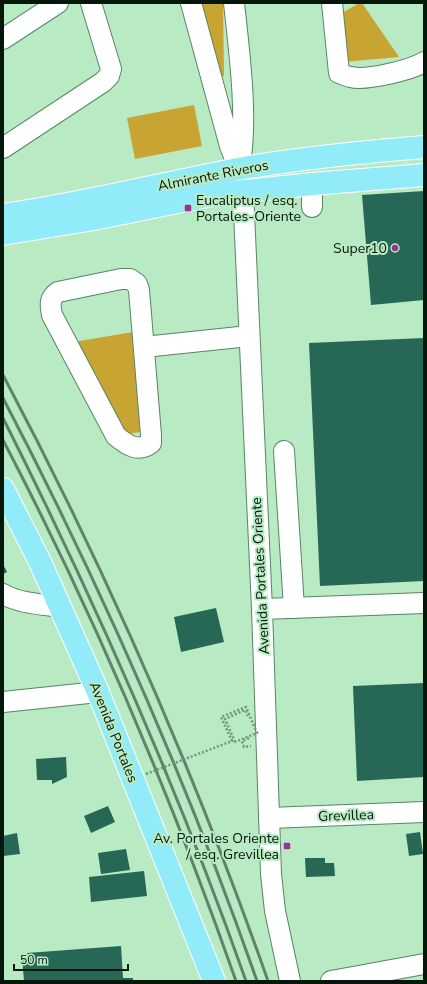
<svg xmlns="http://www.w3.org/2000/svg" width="427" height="984" viewBox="0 0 427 984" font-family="'Nunito Sans',sans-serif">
<rect width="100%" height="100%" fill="#b8eac3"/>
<g fill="#c8a532">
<path d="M194 3H223L224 76 216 77Z"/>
<path d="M359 3H362L399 57 344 62 337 16Z"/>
<path d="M194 105 202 146 135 159 127 118Z"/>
<path d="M133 332 142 432 125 434 74 342Z"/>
</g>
<g fill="#266855">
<path d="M424 191V300L371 305 362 195Z"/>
<path d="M424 338V581L320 586 309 343Z"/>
<path d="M3 564 7 572 3 574Z"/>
<path d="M216 608 224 642 181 652 174 617Z"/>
<path d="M424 683V777L357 781 353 686Z"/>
<path d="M66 757 67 777 52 784V780H37L36 759Z"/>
<path d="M108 806 115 822 91 833 84 816Z"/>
<path d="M420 832 423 854 409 856 406 834Z"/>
<path d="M17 833 20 854 3 856V836Z"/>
<path d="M126 849 130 870 101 874 98 853Z"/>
<path d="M305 858H325V863H334L335 876 306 877Z"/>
<path d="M144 871 147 896 91 902 89 877Z"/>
<path d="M121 946 123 978H133V981H24L22 958H28L27 953Z"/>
</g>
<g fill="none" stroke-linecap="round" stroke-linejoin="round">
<defs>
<g id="minor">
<path d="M191 3 230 146 239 169 243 191 262 609 271 874 275 911 290 981"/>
<path d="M234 3C239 50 248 116 240 163"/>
<path d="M332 3 339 73C343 74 347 77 351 77 366 81 411 70 424 62"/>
<path d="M3 39 58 3"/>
<path d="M3 148 103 82 109 76 111 69 91 3"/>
<path d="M312 184V207"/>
<path d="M121 279H130L137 284 139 290 151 435V443C138 453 127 445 116 436L52 315C50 305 49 298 58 292Z"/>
<path d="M144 347 249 336"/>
<path d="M284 451 294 608"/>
<path d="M3 594C21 604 41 604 61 607"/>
<path d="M262 609 424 603"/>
<path d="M3 702 98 692"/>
<path d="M269 818 424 812"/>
<path d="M331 981 424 964"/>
</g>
<g id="major">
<path d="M3 215C82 204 160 184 238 169 299 158 362 152 424 147"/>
<path d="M3 234 94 219 217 194 312 184 424 175"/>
<path d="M3 489 40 562 98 692 214 981"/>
</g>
</defs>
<use href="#minor" stroke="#588663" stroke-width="22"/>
<use href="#major" stroke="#fff" stroke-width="24"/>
<g stroke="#71977a" stroke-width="2.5" stroke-dasharray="2 2" stroke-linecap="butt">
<path d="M249 738 242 741 244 747 251 746"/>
<path d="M235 742 225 719 245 710 248 716"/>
</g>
<use href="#minor" stroke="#fff" stroke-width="20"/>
<use href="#major" stroke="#91ebf9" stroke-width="22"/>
<g stroke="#618369" stroke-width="3">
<path d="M3 375C106 570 195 773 268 981"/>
<path d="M3 398C101 586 187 781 257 981"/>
<path d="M3 418C95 601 178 788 246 981"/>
<path d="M3 440C94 614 171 796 236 981"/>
</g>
<path stroke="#71977a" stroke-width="2.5" stroke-dasharray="2 2" stroke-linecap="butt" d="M146 774 232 741 221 717 246 707 257 733 235 742"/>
</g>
<g fill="#9b3193" stroke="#b8eac3" stroke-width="1.5">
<rect x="184" y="204" width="8" height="8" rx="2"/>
<circle cx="395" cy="248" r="4"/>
<rect x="283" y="842" width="8" height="8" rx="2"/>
</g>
<g text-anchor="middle" stroke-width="4" stroke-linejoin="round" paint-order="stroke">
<g font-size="14" fill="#05170a" stroke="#b8eac3">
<text transform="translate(213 175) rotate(-11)" y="5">Almirante Riveros</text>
<text transform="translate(260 576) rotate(-93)" y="5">Avenida Portales Oriente</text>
<text transform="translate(114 732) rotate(68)" y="5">Avenida Portales</text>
<text transform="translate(346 815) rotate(-2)" y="5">Grevillea</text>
</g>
<g font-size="14" fill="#05170a" stroke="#b8eac3" text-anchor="end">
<text x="196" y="205" text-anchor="start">Eucaliptus / esq.<tspan x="196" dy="16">Portales-Oriente</tspan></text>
<text x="387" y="253">Super10</text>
<text x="279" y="843">Av. Portales Oriente<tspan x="279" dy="16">/ esq. Grevillea</tspan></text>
</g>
</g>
<rect width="427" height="984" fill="none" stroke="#05170a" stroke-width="8"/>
<path d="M14 964v6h114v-6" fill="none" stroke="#05170a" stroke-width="2"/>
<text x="20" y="964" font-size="12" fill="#05170a" stroke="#b8eac3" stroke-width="3" paint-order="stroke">50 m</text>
</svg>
